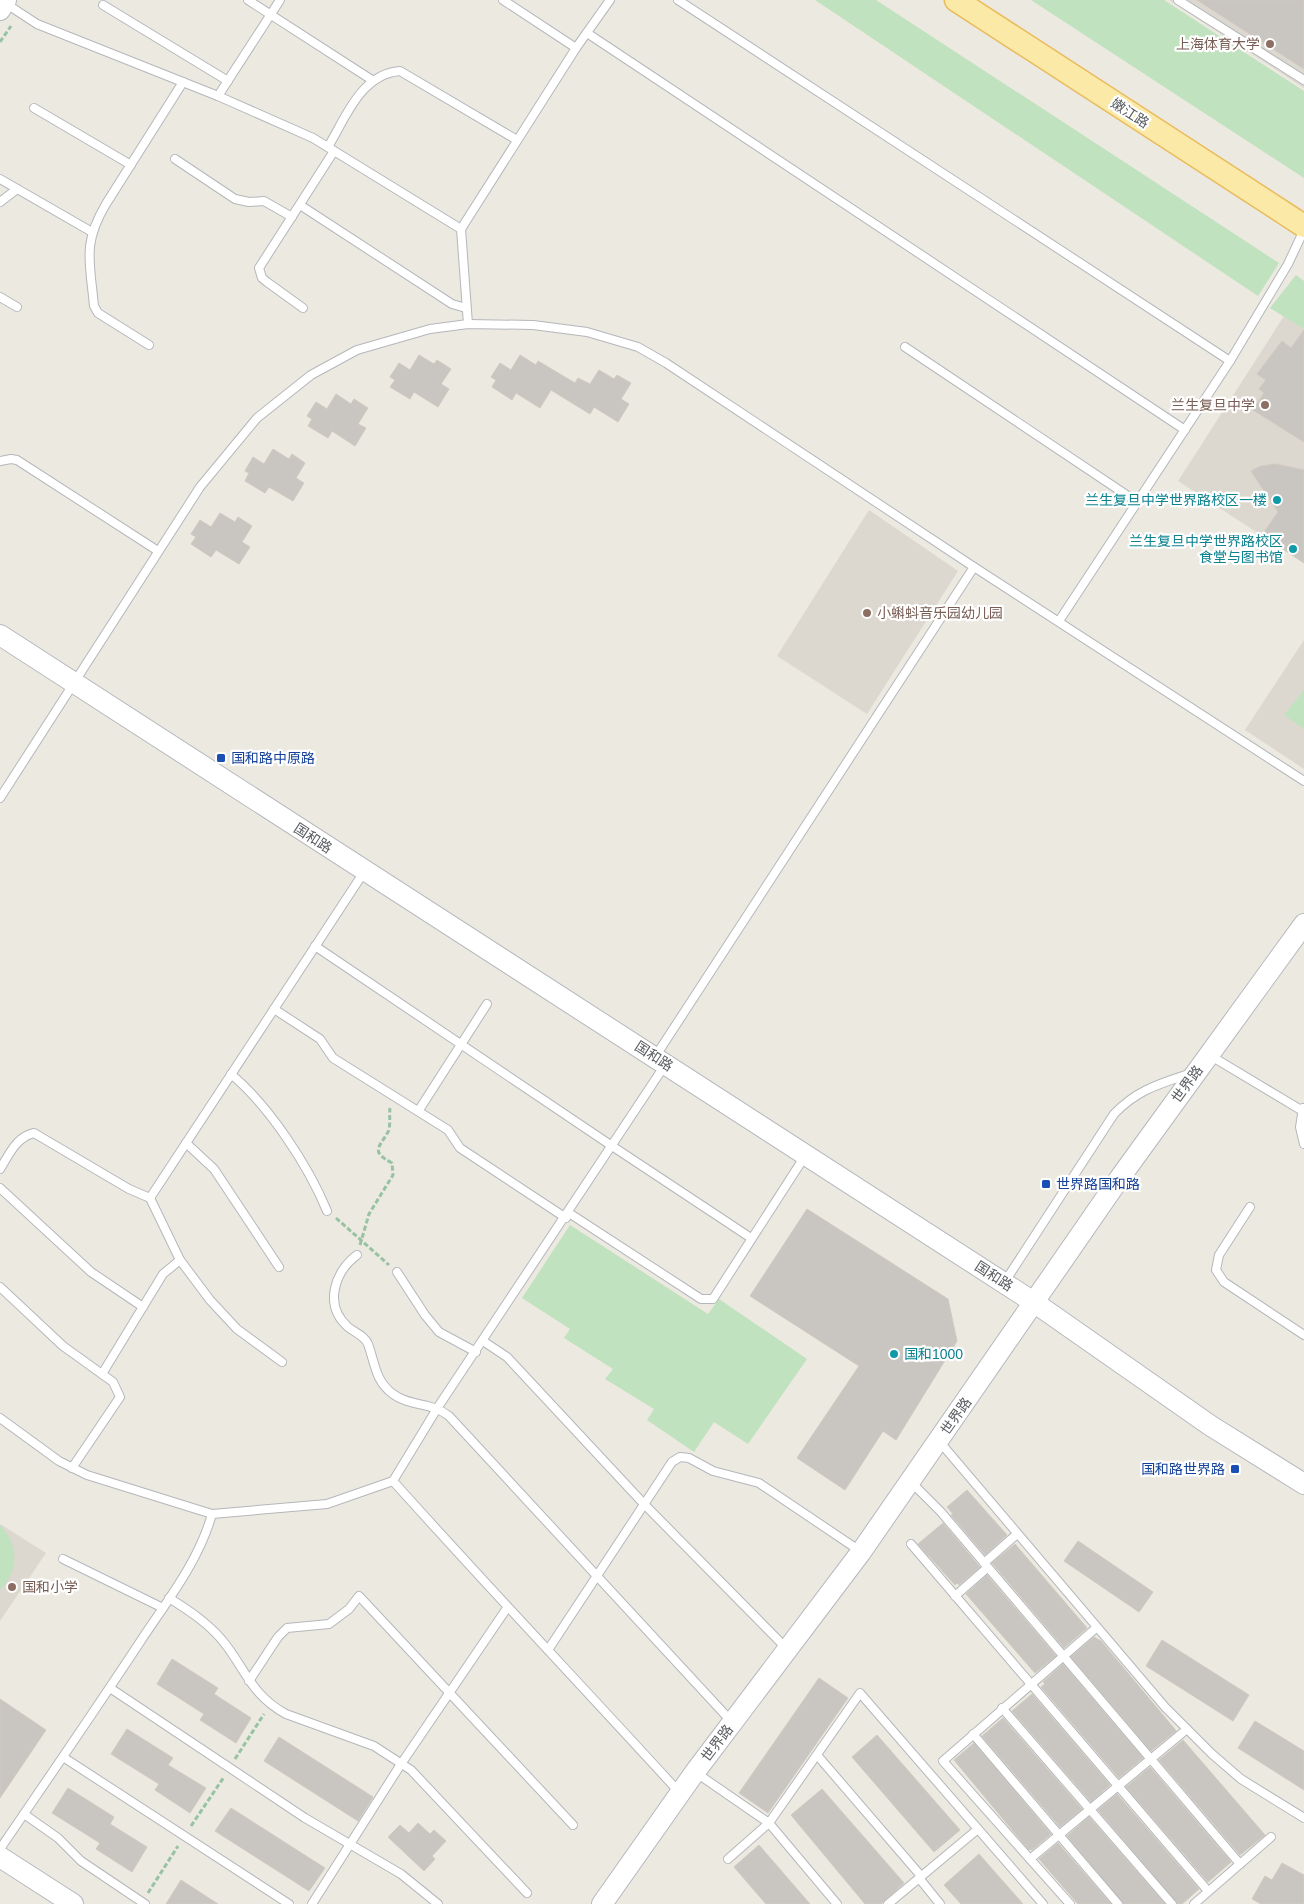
<svg xmlns="http://www.w3.org/2000/svg" width="1304" height="1904" viewBox="0 0 1304 1904" font-family="Helvetica,'Noto Sans SC',sans-serif">
<rect width="100%" height="100%" fill="#ece9e1"/>
<g fill="#dcd8cf">
<path d="M1169 0H1304V88Z"/>
<path d="M1284 316 1304 329V563L1178 481Z"/>
<path d="M869 510 958 571 867 714 777 656Z"/>
<path d="M1304 640V769L1245 730Z"/>
<path d="M0 1524 46 1553 0 1621Z"/>
</g>
<g fill="#c0e2be">
<path d="M815 0H876L1279 263 1258 296Z"/>
<path d="M1031 0H1164L1304 91V178Z"/>
<path d="M1296 275 1304 281V329L1270 308Z"/>
<path d="M1304 690V729L1284 715Z"/>
<path d="M570 1225 708 1314 719 1299 807 1359 748 1444 714 1422 694 1452 647 1420 654 1409 605 1379 613 1369 564 1338 570 1329 522 1298Z"/>
<path d="M0 1525C19 1544 19 1571 0 1590Z"/>
</g>
<g fill="#c9c5c0" stroke="#d0cac0">
<path d="M1197 0H1304V69Z"/>
<path d="M1304 330V442L1253 410 1264 393 1259 389 1266 380 1257 374 1282 341 1291 348Z"/>
<path d="M419 355 434 364 437 360 451 369 441 384 449 389 438 407 414 392 410 399 390 387 395 380 390 377 399 363 410 370Z"/>
<path d="M520 355 536 365 538 361 575 383 578 378 590 384 599 370 614 379 617 375 631 383 621 399 629 404 618 422 594 407 590 414 551 390 540 408 516 393 512 400 492 387 496 380 491 377 500 363 511 370Z"/>
<path d="M336 394 351 404 354 399 368 408 358 424 366 428 355 446 332 431 328 438 308 426 312 419 307 416 316 402 327 409Z"/>
<path d="M273 449 289 459 292 454 305 463 296 478 304 483 293 501 269 487 265 493 245 481 249 473 245 471 253 457 264 464Z"/>
<path d="M1275 464 1304 470V563L1262 535 1278 512 1251 471 1261 466Z"/>
<path d="M220 513 235 522 238 517 252 526 242 542 250 547 239 564 216 550 211 557 191 544 196 537 191 534 200 520 211 527Z"/>
<path d="M807 1209 948 1299 957 1341 896 1440 883 1431 845 1490 797 1458 859 1366 750 1296Z"/>
<path d="M967 1490 1007 1535 985 1555 951 1515 953 1514 947 1507Z"/>
<path d="M943 1523 980 1567 959 1585 957 1583 955 1585 918 1544Z"/>
<path d="M1078 1541 1153 1592 1139 1612 1064 1561Z"/>
<path d="M1015 1544 1087 1628 1064 1648 992 1563Z"/>
<path d="M987 1575 1056 1656 1035 1673 966 1594Z"/>
<path d="M1094 1637 1101 1641 1173 1727 1176 1731 1151 1751 1071 1657Z"/>
<path d="M1162 1640 1249 1695 1233 1721 1146 1666Z"/>
<path d="M172 1659 218 1688 214 1694 251 1718 236 1743 200 1720 204 1714 157 1684Z"/>
<path d="M1063 1664 1143 1758 1119 1778 1041 1687 1045 1684 1043 1682Z"/>
<path d="M819 1678 848 1698 768 1813 739 1793Z"/>
<path d="M1032 1694 1110 1785 1091 1802 1012 1711Z"/>
<path d="M0 1699 46 1730 0 1798Z"/>
<path d="M1003 1718 1082 1809 1060 1827 982 1736Z"/>
<path d="M1255 1721 1304 1751V1790L1238 1748Z"/>
<path d="M127 1729 173 1758 168 1765 206 1788 190 1813 155 1790 159 1784 111 1754Z"/>
<path d="M877 1735 960 1830 934 1852 852 1757Z"/>
<path d="M279 1737 373 1797 358 1821 264 1761Z"/>
<path d="M1183 1740 1265 1835 1240 1855 1159 1760Z"/>
<path d="M974 1743 1051 1834 1032 1850 1028 1849 954 1760Z"/>
<path d="M1150 1767 1231 1862 1208 1882 1126 1787Z"/>
<path d="M68 1788 114 1817 110 1824 147 1847 132 1872 96 1849 100 1843 52 1813Z"/>
<path d="M822 1789 904 1883 881 1904H865L791 1815Z"/>
<path d="M1117 1794 1199 1889 1182 1904H1178L1098 1810Z"/>
<path d="M231 1808 325 1868 309 1891 215 1831Z"/>
<path d="M1089 1817 1165 1904H1124L1067 1836Z"/>
<path d="M418 1823 430 1834 434 1830 446 1841 432 1856 435 1859 424 1871 388 1837 400 1825 409 1833Z"/>
<path d="M1058 1843 1111 1904H1078L1039 1859Z"/>
<path d="M759 1845 810 1904H766L734 1867Z"/>
<path d="M979 1854 1023 1904H961L944 1885Z"/>
<path d="M1282 1863 1304 1875V1904H1261L1252 1899 1265 1876 1272 1880Z"/>
<path d="M181 1880 218 1904H166Z"/>
</g>
<g fill="none" stroke-linecap="round" stroke-linejoin="round">
<defs>
<g id="lane">
<path d="M248 0 372 80"/>
<path d="M503 0 576 48"/>
<path d="M678 0 1230 361"/>
<path d="M1178 0 1304 80"/>
<path d="M5 3 37 24 218 96 313 138 461 229"/>
<path d="M103 5 228 81"/>
<path d="M587 33 1185 430"/>
<path d="M218 96 280 0"/>
<path d="M34 108 131 165"/>
<path d="M328 147C346 117 361 74 400 71L517 140"/>
<path d="M175 159 235 199 249 202 264 201 292 217"/>
<path d="M0 179 92 232"/>
<path d="M0 202 17 189"/>
<path d="M300 205 452 304 466 308"/>
<path d="M0 297 17 307"/>
<path d="M303 308 267 282 262 278 259 268 334 151"/>
<path d="M468 324 461 229 576 48 610 0"/>
<path d="M149 345 98 313 94 306C90 262 82 244 106 204L183 82"/>
<path d="M905 347 1137 502"/>
<path d="M0 461 11 459 17 460 158 551"/>
<path d="M1059 621 1230 361 1288 264 1304 230"/>
<path d="M0 798 200 487 257 418 311 375 357 350 430 329 468 324 533 325 587 332 638 347 666 363 974 567 1304 781"/>
<path d="M315 946 612 1146 751 1238"/>
<path d="M274 1009 320 1039 333 1058 448 1130 460 1148 566 1218"/>
<path d="M1211 1056 1301 1110"/>
<path d="M655 1057 974 567"/>
<path d="M231 1074C269 1106 308 1165 327 1211"/>
<path d="M1303 1108 1300 1127 1304 1144"/>
<path d="M419 1110 487 1004"/>
<path d="M186 1143 214 1169 279 1267"/>
<path d="M0 1169C9 1155 16 1137 34 1133L129 1189 150 1198 180 1260 210 1300 237 1329 282 1362"/>
<path d="M0 1188 91 1272 143 1307"/>
<path d="M150 1198 364 872"/>
<path d="M1250 1207 1219 1255 1216 1270 1224 1282 1304 1335"/>
<path d="M569 1213 701 1299H713L805 1156"/>
<path d="M357 1255C335 1271 323 1305 348 1327 354 1332 365 1336 368 1344 375 1363 375 1381 393 1394 410 1407 432 1402 449 1416L731 1721"/>
<path d="M397 1272 425 1315 439 1332 476 1352"/>
<path d="M1004 1283 1114 1114C1137 1090 1159 1084 1189 1074"/>
<path d="M0 1287 63 1346 113 1382 120 1397 72 1468"/>
<path d="M483 1341 507 1357 644 1504 787 1649"/>
<path d="M102 1374 163 1274 180 1260"/>
<path d="M0 1418 59 1461 87 1475 212 1514 327 1504 393 1481 438 1407 665 1065"/>
<path d="M939 1441 1165 1707 1212 1754 1241 1779 1304 1818"/>
<path d="M393 1481C487 1586 584 1688 679 1792"/>
<path d="M910 1481 941 1512 1240 1864"/>
<path d="M911 1544 1208 1891"/>
<path d="M63 1559 163 1608"/>
<path d="M984 1563 1017 1534"/>
<path d="M955 1596 987 1568"/>
<path d="M169 1598C190 1611 211 1625 226 1645 247 1673 253 1696 286 1714L374 1746 411 1770 527 1893"/>
<path d="M548 1650 672 1462 680 1457 689 1458 713 1471 759 1483 860 1551"/>
<path d="M249 1681 278 1637 287 1628 329 1624 349 1609 359 1596 573 1825"/>
<path d="M110 1688 305 1818 401 1874 438 1904"/>
<path d="M1002 1708 1172 1904"/>
<path d="M973 1734 1118 1904"/>
<path d="M817 1755 921 1876"/>
<path d="M63 1757 289 1904"/>
<path d="M695 1772 769 1823 837 1904"/>
<path d="M24 1814 58 1838 81 1861 145 1904"/>
<path d="M0 1849C47 1780 94 1712 140 1642 167 1601 199 1561 212 1514"/>
<path d="M728 1859 769 1823 860 1693 1043 1904"/>
<path d="M1030 1859 1187 1729"/>
<path d="M919 1878 940 1904"/>
<path d="M312 1904 401 1764 507 1608"/>
<path d="M888 1904 978 1829"/>
<path d="M1070 1904 943 1761 1096 1628"/>
<path d="M1194 1904 1271 1837"/>
</g>
<g id="secondary">
<path d="M0 10 6 0"/>
<path d="M0 635 1035 1303 1211 1426 1304 1484"/>
<path d="M0 1857 73 1904"/>
<path d="M602 1904 695 1772 861 1552 1119 1179 1304 924"/>
</g>
<path id="primary" d="M956 0 1304 226"/>
</defs>
<use href="#lane" stroke="#b4b7bb" stroke-width="10"/>
<use href="#secondary" stroke="#b5b8bd" stroke-width="22"/>
<use href="#primary" stroke="#e9bb5c" stroke-width="25"/>
<g stroke="#98c3a2" stroke-width="3" stroke-dasharray="5 2.5" stroke-linecap="butt">
<path d="M0 42 11 26"/>
<path d="M336 1218 389 1265"/>
<path d="M360 1245 369 1214 393 1175 392 1163C370 1151 379 1148 388 1132 391 1126 389 1115 390 1108"/>
<path d="M235 1759 264 1714"/>
<path d="M191 1826 224 1777"/>
<path d="M148 1893 178 1846"/>
</g>
<use href="#lane" stroke="#fff" stroke-width="8"/>
<use href="#secondary" stroke="#fff" stroke-width="20"/>
<use href="#primary" stroke="#fae9a7" stroke-width="22"/>
</g>
<g fill="#8d6e63" stroke="#fff" stroke-width="2">
<circle cx="1270" cy="44" r="5"/>
<circle cx="1265" cy="405" r="5"/>
<circle cx="867" cy="613" r="5"/>
<circle cx="12" cy="1587" r="5"/>
</g>
<g fill="#0f9aa8" stroke="#fff" stroke-width="2">
<circle cx="1277" cy="500" r="5"/>
<circle cx="1293" cy="549" r="5"/>
<circle cx="894" cy="1354" r="5"/>
</g>
<g fill="#1a4fb4" stroke="#fff" stroke-width="2">
<rect x="216" y="753" width="10" height="10" rx="2.5"/>
<rect x="1041" y="1179" width="10" height="10" rx="2.5"/>
<rect x="1230" y="1464" width="10" height="10" rx="2.5"/>
</g>
<g text-anchor="middle" stroke-width="4.5" stroke-linejoin="round" paint-order="stroke">
<g font-size="14" fill="#785e54" stroke="#fff" text-anchor="end">
<text x="1260" y="49">上海体育大学</text>
<text x="1255" y="410">兰生复旦中学</text>
<text x="877" y="618" text-anchor="start">小蝌蚪音乐园幼儿园</text>
<text x="22" y="1592" text-anchor="start">国和小学</text>
</g>
<g font-size="14" fill="#5a5d61" stroke="#fff">
<text transform="translate(1130 113) rotate(33)" y="5">嫩江路</text>
<text transform="translate(313 838) rotate(33)" y="5">国和路</text>
<text transform="translate(654 1056) rotate(33)" y="5">国和路</text>
<text transform="translate(1187 1084) rotate(-54)" y="5">世界路</text>
<text transform="translate(994 1276) rotate(33)" y="5">国和路</text>
<text transform="translate(956 1416) rotate(-55)" y="5">世界路</text>
<text transform="translate(717 1743) rotate(-53)" y="5">世界路</text>
</g>
<g font-size="14" fill="#0d838f" stroke="#fff" text-anchor="end">
<text x="1267" y="505">兰生复旦中学世界路校区一楼</text>
<text x="1283" y="546">兰生复旦中学世界路校区<tspan x="1283" dy="16">食堂与图书馆</tspan></text>
<text x="904" y="1359" text-anchor="start">国和1000</text>
</g>
<g font-size="14" fill="#164399" stroke="#fff" text-anchor="start">
<text x="231" y="763">国和路中原路</text>
<text x="1056" y="1189">世界路国和路</text>
<text x="1225" y="1474" text-anchor="end">国和路世界路</text>
</g>
</g>
</svg>
